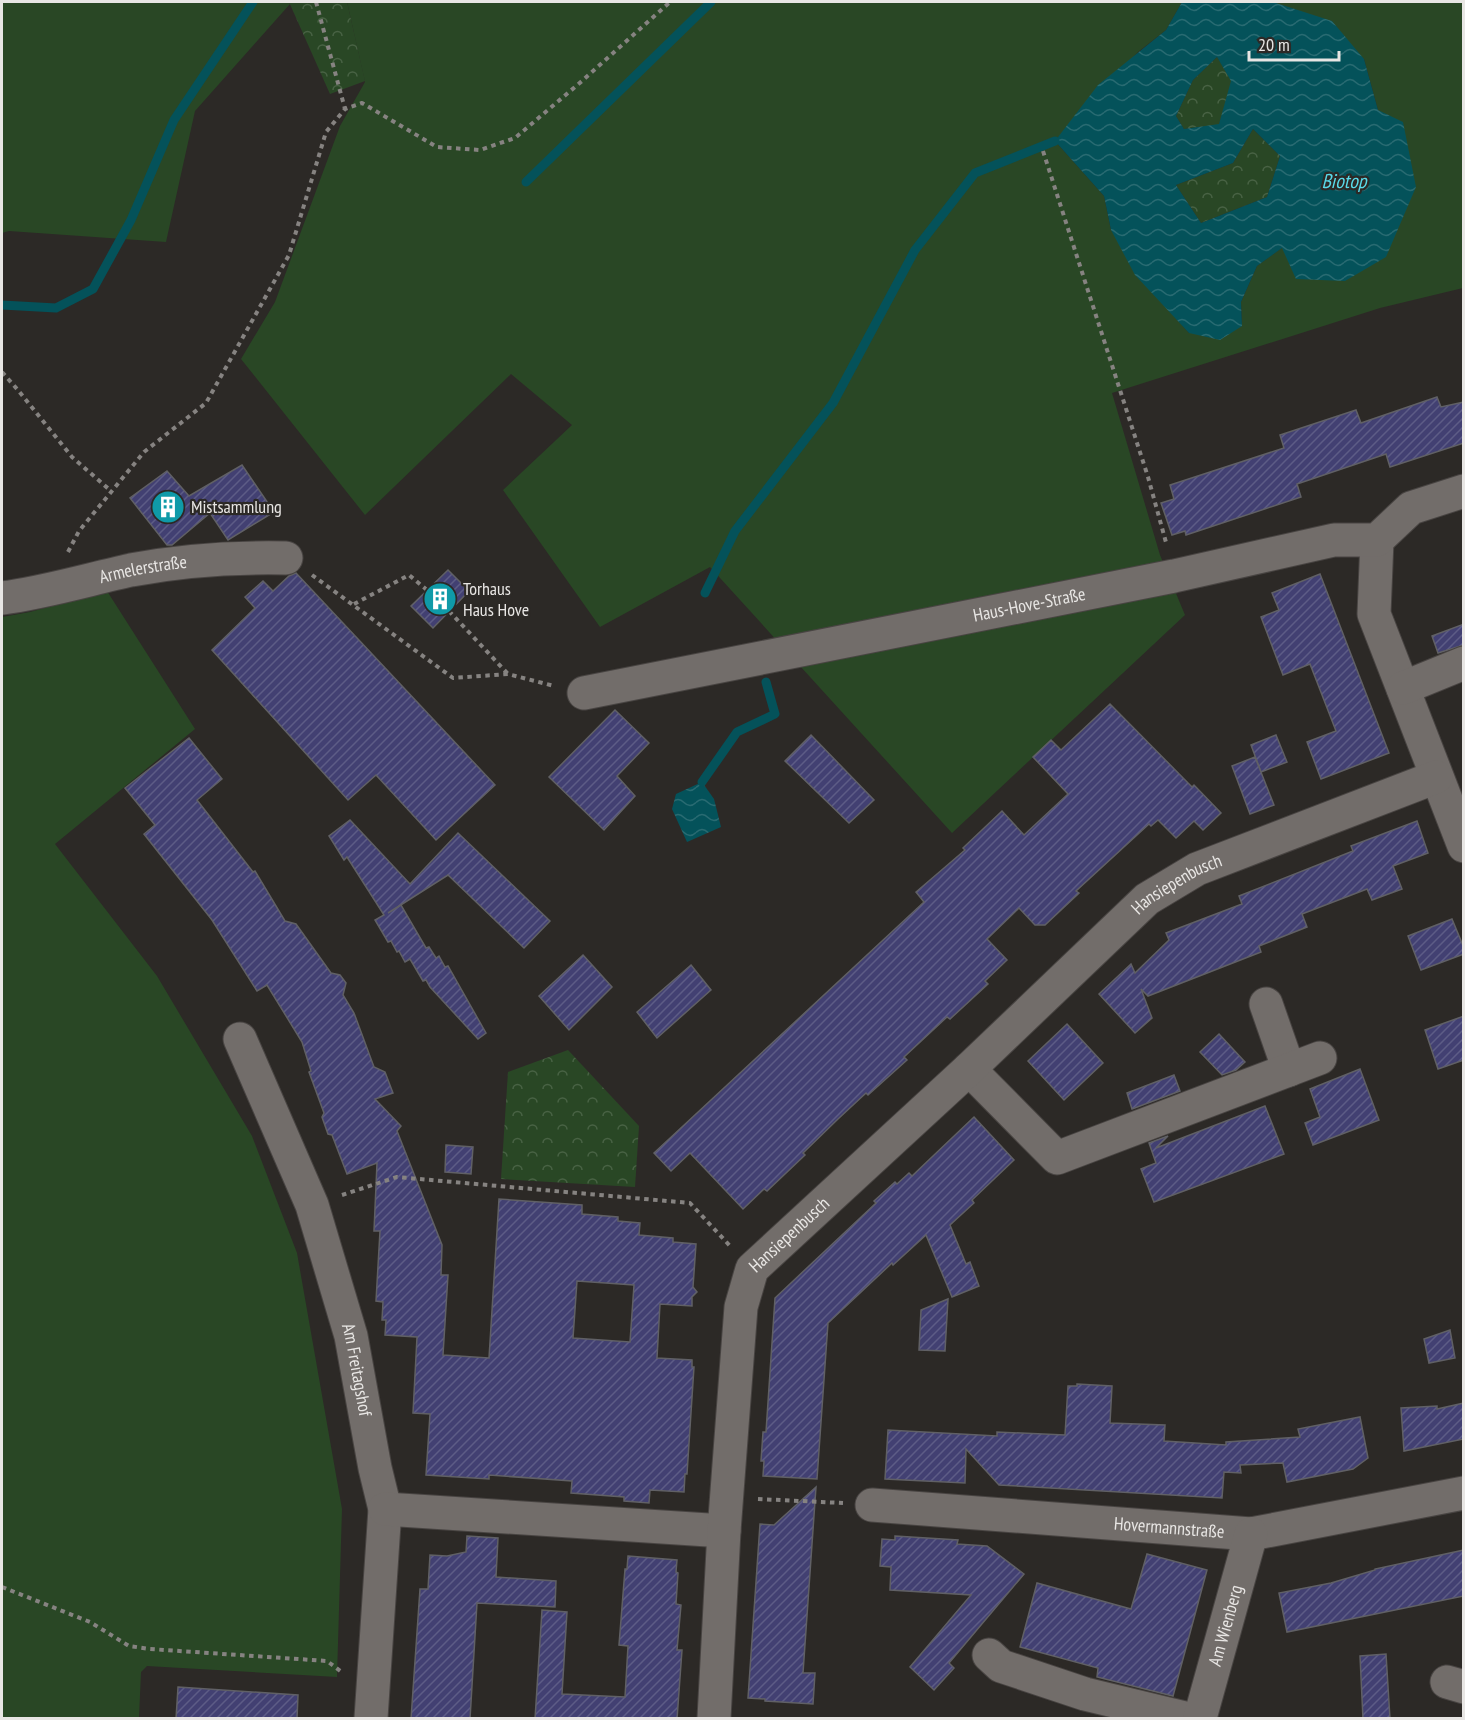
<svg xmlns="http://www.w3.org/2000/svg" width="1465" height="1720" viewBox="0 0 1465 1720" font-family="'PT Sans Narrow',sans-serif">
<defs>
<pattern id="forest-crowns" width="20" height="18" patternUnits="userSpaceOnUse" patternTransform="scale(1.5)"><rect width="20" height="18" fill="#294725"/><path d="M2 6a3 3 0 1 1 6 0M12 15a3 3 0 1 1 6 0" fill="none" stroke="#486244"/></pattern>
<pattern id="water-waves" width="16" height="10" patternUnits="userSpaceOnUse" patternTransform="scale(1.5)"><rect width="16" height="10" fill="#04525a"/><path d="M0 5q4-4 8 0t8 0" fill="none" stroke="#296b72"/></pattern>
<pattern id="building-hatch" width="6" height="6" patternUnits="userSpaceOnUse" patternTransform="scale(1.5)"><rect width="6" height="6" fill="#424072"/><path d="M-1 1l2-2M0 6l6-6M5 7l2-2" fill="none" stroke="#5d5c86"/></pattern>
</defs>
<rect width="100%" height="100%" fill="#2c2926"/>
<g fill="#294725">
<path d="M2 2H289L290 4 195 111 166 242 9 231 2 233Z"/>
<path d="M347 2H1182L1166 30 1138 52 1055 141 1104 196 1111 230 1166 307 1189 333 1242 325 1241 302 1257 266 1283 247 1378 110 1364 59 1273 2H1463V288L1380 308 1112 393 1160 555 1185 615 952 833 710 567 600 627 503 490 572 425 511 374 365 515 241 359 275 302 340 126 365 82Z"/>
<path d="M107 591 195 729 55 844 157 976 252 1136 297 1253 342 1509 337 1677 147 1666 141 1672 139 1718H2V617L30 612Z"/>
</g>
<g fill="url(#forest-crowns)">
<path d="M289 2H347L365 81 330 94Z"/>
<path d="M1217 57 1232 81 1219 125 1184 129 1176 116 1193 80Z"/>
<path d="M1253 129 1280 156 1267 197 1201 223 1176 185 1233 163Z"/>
<path d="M568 1050 639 1126 635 1187 501 1179 508 1072Z"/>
</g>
<g fill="url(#water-waves)" fill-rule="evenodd">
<path d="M1182 2H1273L1332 21 1364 59 1378 110 1403 122 1416 187 1386 257 1345 281 1296 279 1282 248 1257 266 1241 302 1242 326 1220 340 1189 333 1135 275 1111 230 1104 196 1055 141 1098 85 1166 30ZM1217 57 1231 81 1219 124 1184 129 1176 116 1193 80ZM1253 129 1280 156 1267 197 1201 223 1176 185 1233 163Z"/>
<path d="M702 782 714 799 721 827 687 842 672 809 676 794Z"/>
</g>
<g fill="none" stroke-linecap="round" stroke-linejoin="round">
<g stroke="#04525a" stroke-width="9">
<path d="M526 182 711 2"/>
<path d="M2 305 56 308 93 289 131 220 174 120 253 2"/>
<path d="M705 593 735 531 833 403 915 250 975 173 1055 141"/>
<path d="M702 782 737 732 775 714 766 682"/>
</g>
</g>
<g fill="url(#building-hatch)" stroke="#606065" stroke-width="1.5" fill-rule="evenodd">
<path d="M1437 397 1441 407 1464 402V443L1390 467 1386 454 1297 484 1301 497 1186 535 1185 531 1172 535 1161 503 1174 499 1170 485 1284 448 1280 435 1356 410 1361 423Z"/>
<path d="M242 465 274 512 228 540 210 513 172 545H167L130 498 167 471 189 496Z"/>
<path d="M448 570 469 591 433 628 411 606Z"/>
<path d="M296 573 495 785 436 840 376 775 348 800 212 650 255 608 245 597 263 581 273 591 289 576Z"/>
<path d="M1320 574 1389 753 1321 779 1307 742 1336 731 1310 664 1283 675 1261 617 1279 610 1272 593Z"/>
<path d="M1464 624V645L1438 653 1432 636Z"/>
<path d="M1110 704 1192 787 1194 785 1221 813 1203 830 1194 821 1176 838 1158 820 1151 826 1149 824 1076 891 1079 893 1045 925H1035L1019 908 987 939 1007 960 985 981 988 984 950 1019 947 1017 904 1057 907 1060 868 1095 866 1093 838 1119 803 1153 805 1155 767 1191 764 1189 743 1209 690 1153 671 1171 654 1153 924 902 916 892 965 850 963 848 1002 811 1024 835 1068 794 1033 757 1051 740 1061 750Z"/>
<path d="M615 710 649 743 617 776 635 796 604 830 549 777Z"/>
<path d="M811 735 874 800 849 823 785 761Z"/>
<path d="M1276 735 1287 762 1261 772 1251 745Z"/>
<path d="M189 738 222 779 197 800 253 872 255 871 285 921 296 924 331 973 340 975 346 983 343 995 354 1013 374 1067 385 1072 393 1093 375 1099 401 1126 397 1131 442 1245 441 1275H448L443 1355 489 1358 499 1199 582 1205V1214L618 1217V1221L640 1223 639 1235 673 1238V1242L696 1244 693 1287 697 1292 692 1297V1306L660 1304 657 1358 692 1360V1367H694L687 1474H685L684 1492 650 1490 649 1503 624 1501V1497L571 1493 572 1481 489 1475V1479L426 1475 430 1414 413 1413 417 1337 385 1335 386 1320H382L383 1302 376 1301 380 1231H374L377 1163 347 1174 332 1135 328 1134 322 1117 324 1113 309 1072 311 1071 302 1042 267 985 257 991 212 920 144 834 155 825 125 788ZM577 1281 634 1285 630 1342 573 1338Z"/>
<path d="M1255 757 1274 805 1250 814 1232 766Z"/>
<path d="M350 820 410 884 458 833 550 921 524 948 448 875 388 913 401 905 426 948 429 947 436 958 439 956 445 967 448 966 486 1033 478 1039 430 987 426 980 423 981 410 959 405 962 399 951 397 952 391 941 388 942 375 920 384 915 347 857 344 860 329 836Z"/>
<path d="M1417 821 1428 853 1393 866 1402 889 1372 900 1367 889 1302 914 1307 927 1259 946 1261 952 1148 996 1141 989 1152 1018 1135 1033 1099 994 1131 964 1135 973 1169 940 1166 933 1242 904 1239 896 1353 851 1351 846Z"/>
<path d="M1452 919 1464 948V954L1421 970 1408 936Z"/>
<path d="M583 955 612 987 569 1030 539 996Z"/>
<path d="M691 965 711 990 657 1038 637 1012Z"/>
<path d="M1464 1016V1060L1438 1069 1425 1030Z"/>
<path d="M1067 1024 1103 1063 1064 1100 1028 1061Z"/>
<path d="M1219 1034 1245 1062 1236 1070 1222 1075 1200 1052Z"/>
<path d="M1360 1069 1379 1120 1313 1145 1305 1123 1320 1117 1310 1089Z"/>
<path d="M1174 1075 1180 1091 1132 1109 1127 1093Z"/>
<path d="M1265 1106 1284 1154 1154 1202 1141 1169 1156 1163 1149 1143 1168 1136 1156 1148Z"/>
<path d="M974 1117 1014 1160 972 1200 974 1203 950 1225 966 1264 970 1262 979 1286 952 1297 926 1235 893 1265 892 1263 828 1323 817 1479 763 1476 764 1461H761L763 1432H766L775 1298 876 1203 874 1201 895 1182 897 1184 909 1173 912 1176Z"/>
<path d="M446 1145 473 1147 471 1174 445 1172Z"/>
<path d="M948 1299 945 1351 919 1350 921 1310Z"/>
<path d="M1450 1330 1455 1358 1429 1363 1424 1339Z"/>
<path d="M1077 1384 1112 1386 1110 1423 1165 1425 1164 1441 1226 1445V1442L1300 1437 1298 1429 1360 1417 1368 1458 1353 1469 1287 1482 1283 1463 1240 1465 1241 1473 1224 1472 1222 1498 999 1485 966 1449 965 1483 885 1479 888 1430 997 1436V1432L1065 1435 1068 1386H1077Z"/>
<path d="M1464 1403V1439L1404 1451 1401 1408 1437 1406V1409Z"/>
<path d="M816 1487 803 1673H815L813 1704 765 1701V1699L748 1698 760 1524 774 1525Z"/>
<path d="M467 1536 498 1538 496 1577 556 1581 555 1607 477 1603 470 1719H411L420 1589H428L430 1555 447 1556 466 1552Z"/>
<path d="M895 1536 958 1540 957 1544 987 1546 1024 1574 949 1663 954 1668 934 1690 910 1667 971 1595 890 1590 891 1567 880 1566 882 1539 895 1540Z"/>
<path d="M1464 1550V1596L1287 1632 1279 1593 1331 1583 1375 1570V1569Z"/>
<path d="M1147 1554 1207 1570 1173 1696 1097 1677 1098 1668 1020 1647 1037 1583 1131 1609Z"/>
<path d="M628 1556 677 1560 676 1572 678 1573 676 1604 681 1605 677 1650H682L677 1719H535L542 1610 567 1612 562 1694 625 1697 628 1646 619 1645 625 1569H627Z"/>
<path d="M1386 1654 1390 1719H1363L1360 1656Z"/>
<path d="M178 1687 298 1695 297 1719H176Z"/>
</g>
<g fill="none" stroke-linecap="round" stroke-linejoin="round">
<defs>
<g id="minor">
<path d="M1377 540 1374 614 1464 846"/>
<path id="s1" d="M2 598C43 593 90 579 131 570 183 560 234 557 286 558"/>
<path d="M1403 688 1464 663"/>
<path id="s2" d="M584 693 1174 576 1334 540H1377L1411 508 1464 491"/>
<path d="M1266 1004 1289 1070"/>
<path id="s3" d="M240 1039 312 1205 351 1336 375 1468 385 1509 371 1718"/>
<path d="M969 1069 1057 1158 1320 1058"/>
<path id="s4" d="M872 1505 1251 1534 1464 1493"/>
<path d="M385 1509 724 1531"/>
<path d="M989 1655 1001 1666 1085 1694 1185 1718"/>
<path d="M1447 1682 1464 1687"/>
<path id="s5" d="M714 1718 724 1531 741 1307 752 1269 969 1069 1147 899 1197 869 1436 777"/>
<path id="s6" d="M1200 1718 1251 1534"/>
</g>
</defs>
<use href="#minor" stroke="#484442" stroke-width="35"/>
<g stroke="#868381" stroke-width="4" stroke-dasharray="4.5 4.5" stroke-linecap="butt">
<path d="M316 2 345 109"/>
<path d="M1043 151 1148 477 1167 546"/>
<path d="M2 372 17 389 72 457 111 491"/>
<path d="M68 552 79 531 144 452 206 403 289 255 326 132 345 109 362 103 437 147 480 150 515 138 582 81 670 2"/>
<path d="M312 575 453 678 508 674 554 686"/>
<path d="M354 604 409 575 427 590"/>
<path d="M449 611 508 674"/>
<path d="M342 1195 397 1177 690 1203 731 1247"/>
<path d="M758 1499 843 1503"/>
<path d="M2 1587 90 1622 129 1646 150 1649 327 1661 343 1673"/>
</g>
<use href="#minor" stroke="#726d6a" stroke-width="33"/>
</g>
<defs>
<symbol id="building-disc" viewBox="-11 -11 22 22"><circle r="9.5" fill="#0f9aa8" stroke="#2c2926"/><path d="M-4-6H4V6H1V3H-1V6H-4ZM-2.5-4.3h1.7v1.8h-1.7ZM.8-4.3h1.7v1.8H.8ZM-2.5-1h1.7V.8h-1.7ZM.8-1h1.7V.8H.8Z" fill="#fff"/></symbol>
</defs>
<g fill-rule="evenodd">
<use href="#building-disc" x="149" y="488" width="38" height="38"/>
<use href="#building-disc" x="421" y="580" width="38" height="38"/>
</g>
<g text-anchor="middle" stroke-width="4.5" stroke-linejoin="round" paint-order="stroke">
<g font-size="18" fill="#e8e6e4" stroke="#2c2926" text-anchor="start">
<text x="191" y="513">Mistsammlung</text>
<text x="463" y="595">Torhaus<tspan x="463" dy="21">Haus Hove</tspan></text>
</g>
<g font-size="18" fill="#e8e6e4" stroke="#2c2926">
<text dy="6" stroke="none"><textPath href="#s1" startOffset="144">Armelerstraße</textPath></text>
<text dy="6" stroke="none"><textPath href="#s2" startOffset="454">Haus-Hove-Straße</textPath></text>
<text dy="6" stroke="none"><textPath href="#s5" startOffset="1026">Hansiepenbusch</textPath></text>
<text dy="6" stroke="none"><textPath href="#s5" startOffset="502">Hansiepenbusch</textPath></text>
<text dy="6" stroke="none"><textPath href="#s3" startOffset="352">Am Freitagshof</textPath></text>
<text dy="6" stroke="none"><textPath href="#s4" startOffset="298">Hovermannstraße</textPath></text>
<text dy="6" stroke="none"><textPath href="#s6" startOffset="96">Am Wienberg</textPath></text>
</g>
<g font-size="20" font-style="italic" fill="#59dae9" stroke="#2c2926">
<text x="1344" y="188">Biotop</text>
</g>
</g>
<rect width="1465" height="1720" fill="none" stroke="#e8e6e4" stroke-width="6"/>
<path d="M1249 51v9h90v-9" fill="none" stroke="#e8e6e4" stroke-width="3"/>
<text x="1258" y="51" font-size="18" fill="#e8e6e4" stroke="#2c2926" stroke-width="4.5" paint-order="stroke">20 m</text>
</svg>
